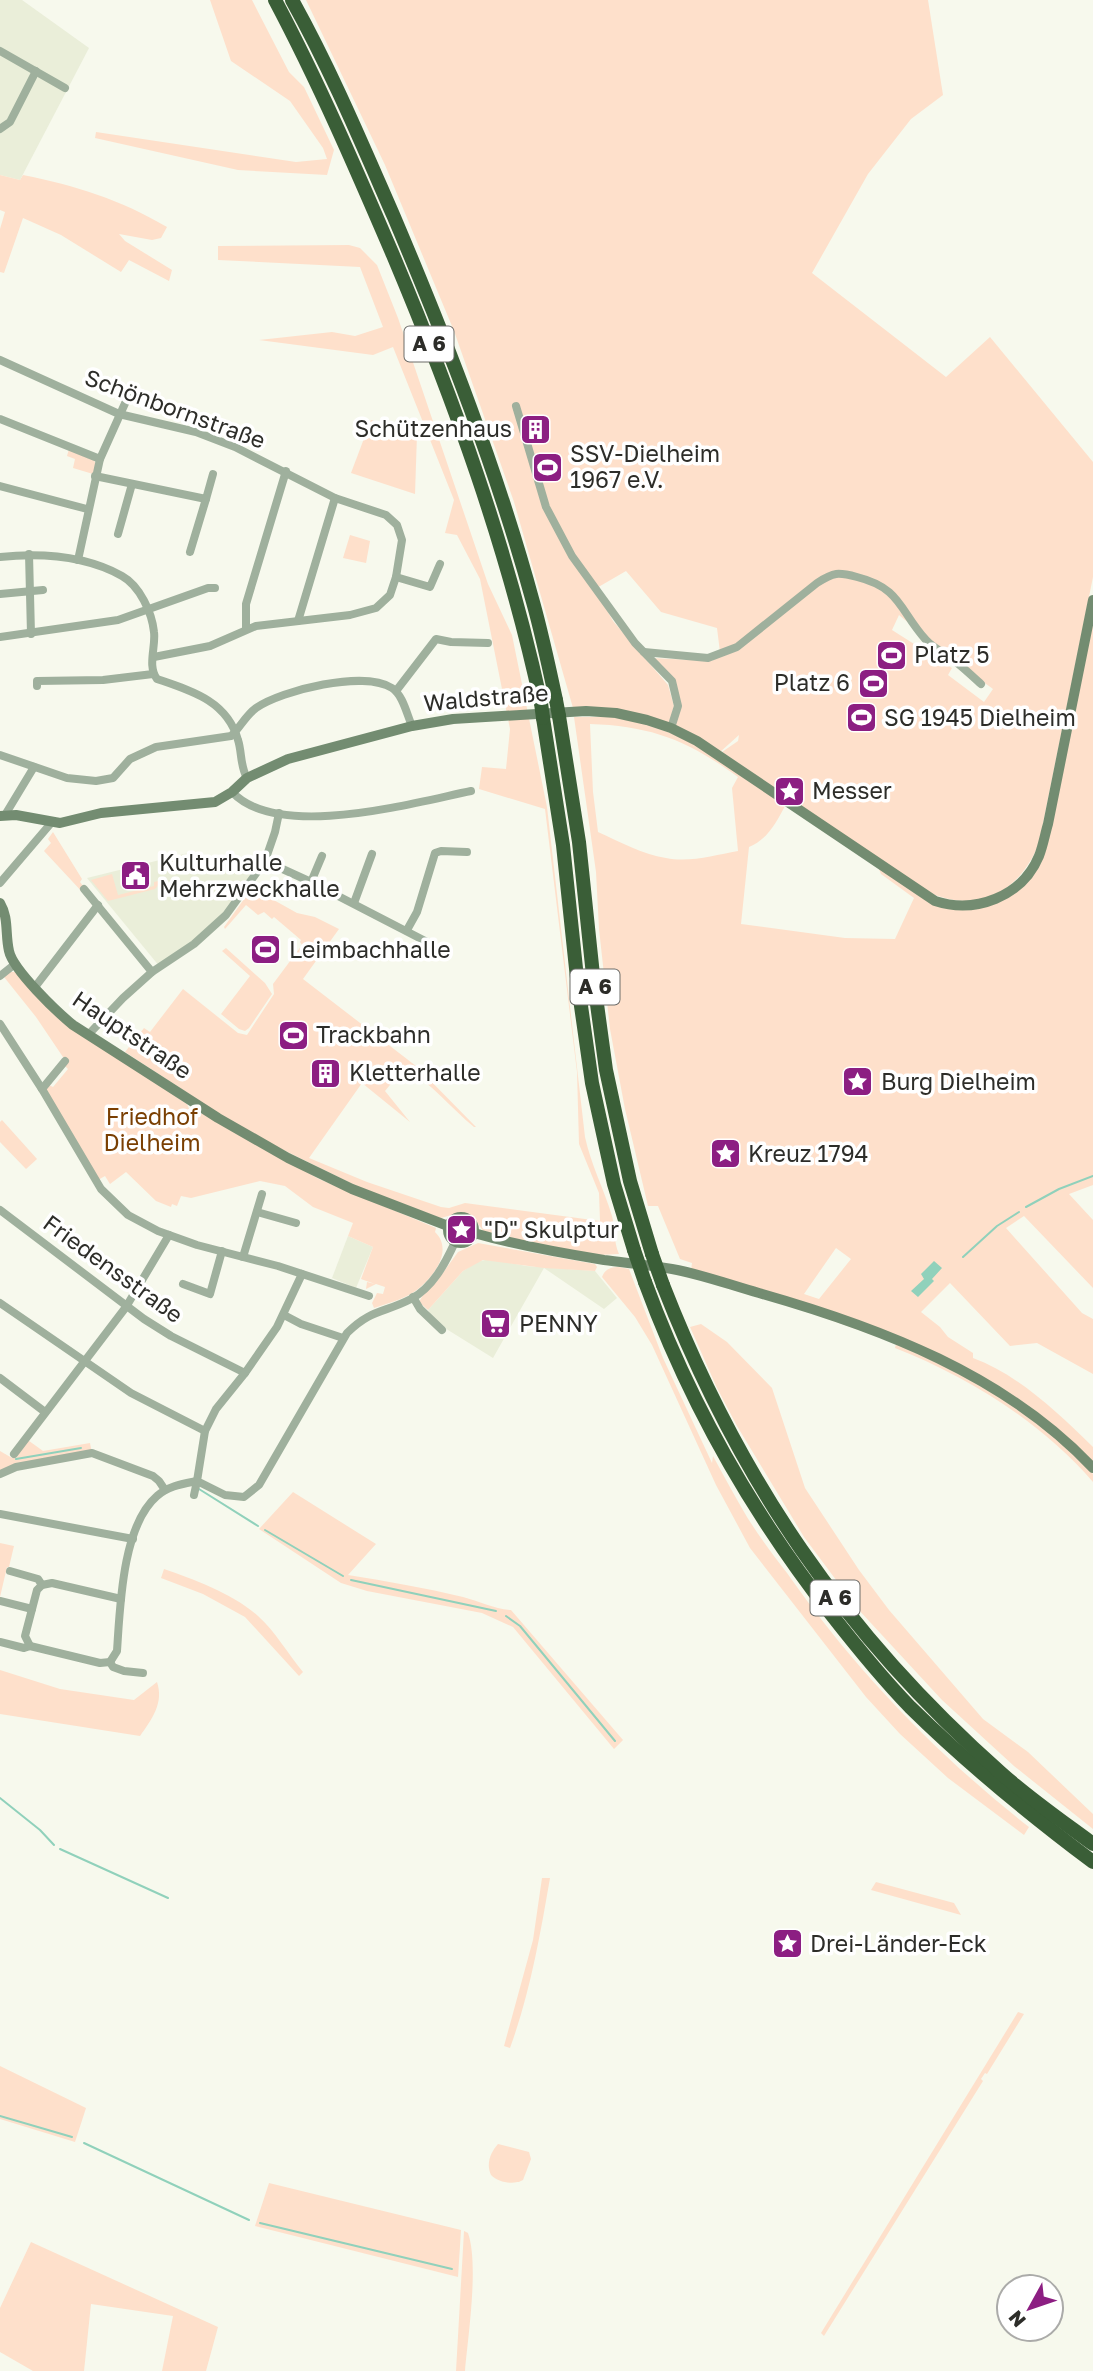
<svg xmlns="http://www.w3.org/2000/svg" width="1093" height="2371" viewBox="0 0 1093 2371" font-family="'Golos Text',sans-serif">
<rect width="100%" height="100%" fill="#f7f9ed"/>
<g fill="#eaeed9">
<path d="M0 0H22L89 48 20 180 0 175Z"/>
<path d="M188 853 214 858 256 875 226 915 160 967 87 878Z"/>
<path d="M348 1236 373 1247 356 1288 332 1278Z"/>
<path d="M489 1259 526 1266 595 1271 617 1298 604 1309 544 1268 493 1358 448 1330 432 1317 428 1310 463 1271 477 1262Z"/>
</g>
<g fill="#fee0cb" fill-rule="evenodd">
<path d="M210 0H252L289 72 304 87 334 150 327 175 238 170 95 138 96 132 296 162 327 159 323 148 290 101 231 61Z"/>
<path d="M306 0H928L943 95 911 119 868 174 812 273 946 377 990 337 1093 462V577L1039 843C1019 894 976 915 926 891L722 752 738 741 739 735 719 753 696 736 573 708 514 502 454 331 385 165ZM626 571 661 612 717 628 720 652 712 661 652 658 678 692 680 712H672L674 706 668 685 613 621 595 589ZM899 615 956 662 993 689 984 702 948 675 952 668 892 630Z"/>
<path d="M0 175 20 180 23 175C77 186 119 199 167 227L161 238 152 240 119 234 125 241 172 270 169 281 129 260 121 272 61 235 23 218 4 273 0 272V229L5 212 0 210Z"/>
<path d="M349 245 360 248 377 265 398 318 488 584 512 635 547 807 585 1137C591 1165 604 1189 612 1216 616 1230 613 1241 619 1254L598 1255 508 1239 484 1232 473 1217 467 1214 459 1213 441 1218 371 1193 247 1132 125 1052 144 1028 150 1032 183 989 238 1033 247 1035 274 994 273 984 302 945 300 942 301 940 274 917 272 919 264 912 258 915 246 905 225 929 224 927 252 888 297 913 315 917 339 929 303 979 416 1066 476 1127H474C452 1109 431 1083 407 1069H403L385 1091 410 1122 362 1083 309 1158 367 1182 441 1207 449 1208 465 1203 600 1221 599 1193 579 1144 577 1072 545 809 479 789 482 767 506 769 510 729 480 579 457 535 445 533 454 500 393 347 373 355 259 340 332 332 355 336 383 327 360 267 218 260V246Z"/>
<path d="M371 420 417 434 415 494 351 473Z"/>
<path d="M69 449 93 459 96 464 93 474 73 468 75 459 67 456Z"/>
<path d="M350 535 370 541 366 563 343 558Z"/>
<path d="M1093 610V1185L1069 1194 1093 1220V1288L1024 1216 1006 1228 1082 1313 1093 1319V1374L1037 1343 1010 1346 950 1283 921 1312 940 1327 948 1337 973 1353V1358C1019 1375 1058 1413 1093 1447V1463L1037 1412 965 1368 691 1270 692 1263 680 1259 658 1206H648L625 1109 610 1029 599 929 596 872 574 717H624L685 738 786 804C776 823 768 839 749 847L741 924 845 938 895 939 914 898 881 874 878 867 929 901 997 903 1041 863ZM590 724C652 726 689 741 738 777L732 788 738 851C715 855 689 863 666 858 642 854 620 842 598 832L593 792ZM836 1248 851 1259 819 1299 804 1294Z"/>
<path d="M53 832 82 879 80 882 94 900 85 895 44 851 51 843 48 839Z"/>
<path d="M112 874 118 895 154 886V882L158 881 159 884 155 889 108 901 91 880Z"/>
<path d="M226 948 265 983 272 994 249 1028 245 1031 239 1029 221 1014 250 976 222 951Z"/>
<path d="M10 972H16L97 1043 187 1104 193 1118 203 1113 319 1179 436 1228 435 1232C457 1253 426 1287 407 1296 397 1301 385 1304 374 1308L372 1303 377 1293 383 1294 385 1287 376 1284 366 1289 367 1282 375 1284 361 1279 373 1247 348 1236 353 1223 313 1207 285 1186 260 1181 191 1198 181 1196 177 1206 172 1204 171 1207 156 1201 126 1172 110 1184 105 1176 98 1180 46 1089 49 1085 53 1087 68 1069 65 1066 67 1063 36 1017 4 977Z"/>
<path d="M2 1120 37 1159 26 1169 0 1142V1122Z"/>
<circle cx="461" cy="1230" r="9"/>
<path d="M478 1243 595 1264 597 1267 595 1271 544 1268 483 1260 463 1271 428 1310 419 1302 423 1295 437 1281 458 1252Z"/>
<path d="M619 1267 629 1269 663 1358 712 1463 713 1456C724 1476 735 1497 747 1517 759 1536 773 1555 787 1573 855 1670 936 1754 1029 1827L1024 1835 948 1778 900 1734 866 1697 750 1548 716 1485 652 1345 635 1317 602 1277C605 1269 611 1267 619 1267Z"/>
<path d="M701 1324 727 1342 772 1388 805 1488 859 1570 889 1610 983 1719 1028 1752 1093 1814V1829L1014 1766 942 1700 857 1608 804 1537 737 1426 717 1388 690 1327Z"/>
<path d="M896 1344C968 1375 1040 1415 1093 1474V1482C1041 1422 969 1377 895 1348Z"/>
<path d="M25 1438 43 1451 90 1443 92 1453 0 1474V1451L12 1458Z"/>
<path d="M293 1492 376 1544 348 1575C387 1581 425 1588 463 1597 479 1601 494 1609 511 1610L623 1740 614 1749 513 1627 482 1613 367 1591 341 1583 259 1529Z"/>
<path d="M0 1543 14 1546 9 1567H7L0 1597Z"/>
<path d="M164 1569C195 1580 232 1593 258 1616 275 1631 288 1654 303 1672L299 1676 245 1617 203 1594 161 1578Z"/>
<path d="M0 1670 60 1689 134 1700 157 1682C164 1703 152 1719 140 1736L0 1714Z"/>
<path d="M542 1878H550C540 1936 530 1993 510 2048L504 2046 533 1940Z"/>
<path d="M876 1882 954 1903 961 1915 871 1890Z"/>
<path d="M1018 2012 1024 2014 987 2074 985 2073 981 2079 983 2081 824 2336 821 2333Z"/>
<path d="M0 2066 86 2108 75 2142 0 2119Z"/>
<path d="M498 2144 529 2152 531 2159 523 2180C514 2185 499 2183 491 2175 486 2164 490 2153 498 2144Z"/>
<path d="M269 2183 461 2230 458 2277 255 2226Z"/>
<path d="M464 2231 468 2233C479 2264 468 2336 465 2371H456Z"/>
<path d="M31 2242 218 2327 206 2371H162L173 2316 91 2304 84 2371H33L0 2352V2308Z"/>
</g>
<path fill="#90d1bb" d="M934 1261 942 1268 932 1279 934 1281 918 1297 911 1291 924 1279 921 1274Z"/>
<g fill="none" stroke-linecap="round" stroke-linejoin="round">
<g stroke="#90d1bb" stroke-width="2">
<path d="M1026 1207 1059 1189 1093 1176"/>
<path d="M963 1257 997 1226 1019 1212"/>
<path d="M16 1459 81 1448"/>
<path d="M199 1489 258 1526"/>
<path d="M265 1530 343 1576"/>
<path d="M351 1580 496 1611"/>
<path d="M506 1616 520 1626 615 1741"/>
<path d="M0 1798 40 1830 54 1845"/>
<path d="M60 1849 168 1898"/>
<path d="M0 2116 72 2137"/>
<path d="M84 2143 249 2220"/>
<path d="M260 2223 452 2269"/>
</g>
<g stroke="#9fb09d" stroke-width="8">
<path d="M0 51 65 88"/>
<path d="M0 129 10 122 36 71"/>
<path d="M0 360 119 414 196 432 235 447 335 498 386 515 397 525 402 540 396 577 390 595 376 608 350 615 256 626 210 646 154 657"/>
<path d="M516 406 546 507 572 556 635 643 672 681 678 706 671 728"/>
<path d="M0 419 100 459"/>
<path d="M95 476 206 499 213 474"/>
<path d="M0 486 87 509"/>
<path d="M118 534 132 484"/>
<path d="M190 552 206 499"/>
<path d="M29 554 31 634"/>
<path d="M0 557C40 553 86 556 122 576 140 586 152 613 154 632 156 647 147 666 157 679 192 691 227 701 238 740 242 752 240 766 247 778"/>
<path d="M78 560 100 459 131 390"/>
<path d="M396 577 430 587 440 564"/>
<path d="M0 594 43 590"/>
<path d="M298 621 335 498"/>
<path d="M246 629V604L286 471"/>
<path d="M0 637 118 620 208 588H215"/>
<path d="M644 652 708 658 737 647 817 583C834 572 838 572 857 577 901 588 899 610 926 640 934 649 947 654 956 662 965 669 973 677 981 684"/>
<path d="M37 686V681L103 680 153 674"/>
<path d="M396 691 436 639 451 642 488 643"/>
<path d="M0 755 67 778 96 781 113 778 130 759 156 747 231 736C240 728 245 716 256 708 282 690 364 670 392 688 403 695 407 715 412 726"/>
<path d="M232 792C278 841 412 803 471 791"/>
<path d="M5 815 34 767"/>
<path d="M265 861 311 882 431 944"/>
<path d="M311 882 322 856"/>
<path d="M0 883 52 822"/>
<path d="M84 889 152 972"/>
<path d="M354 903 372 854"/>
<path d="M407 930 417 912 435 853 441 851 467 852"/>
<path d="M0 976 15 964"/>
<path d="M35 987 98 905"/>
<path d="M0 1024 42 1089 101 1189 128 1215 158 1231 197 1245 278 1266 369 1296"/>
<path d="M88 1035 123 998 152 972 194 944 226 915 265 861 275 832 279 813"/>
<path d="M42 1089 65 1061"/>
<path d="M0 1210 144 1319 171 1336 245 1373"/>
<path d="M257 1212 296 1223"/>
<path d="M243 1257 262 1194"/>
<path d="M302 1274 277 1327 245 1373 216 1409 205 1431 197 1481 225 1495 244 1497 259 1485 347 1333C371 1309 384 1313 411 1299 433 1287 445 1264 455 1242"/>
<path d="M183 1284 210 1294 222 1251"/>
<path d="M413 1297 420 1309 442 1330"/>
<path d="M0 1303 131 1393 205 1431"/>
<path d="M284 1315 301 1324 343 1338"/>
<path d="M0 1378 45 1412"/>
<path d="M14 1454 126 1307 169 1235"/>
<path d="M0 1474 16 1467 92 1453 153 1476 159 1481 165 1490"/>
<path d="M0 1514 133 1539"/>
<path d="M10 1571 38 1579 42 1585"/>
<path d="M0 1601 32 1609"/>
<path d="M0 1642 24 1648 30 1646 100 1663 110 1662 117 1651C120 1608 122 1526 157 1496 168 1486 182 1484 197 1481L194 1495"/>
<path d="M30 1646 25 1636 37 1590 42 1585 52 1583 121 1599"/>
<path d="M110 1662 113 1667 124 1671 143 1673"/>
</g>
<g stroke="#738c71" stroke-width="10">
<path d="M0 816 16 815 60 823 101 813 215 802 232 792 247 778 288 759 412 726 453 719 586 711 616 713 647 720 671 728 697 741 935 901C975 914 1022 897 1039 856 1043 846 1045 834 1048 824L1093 600"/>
<path d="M0 903C9 918 5 934 9 951 13 970 57 1012 73 1025L218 1118 288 1158 352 1189 448 1226"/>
<circle cx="461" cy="1230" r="13"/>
<path d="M474 1233C516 1245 560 1253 604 1260 626 1263 649 1265 672 1269 701 1274 730 1285 759 1293 879 1327 1006 1375 1093 1468"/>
</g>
<g stroke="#3a5e37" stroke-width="14">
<path d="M275 0C319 83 356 169 393 255 454 400 508 549 541 703"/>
<path d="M292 0C331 70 362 144 394 217 447 342 497 470 533 602 542 634 549 667 556 700"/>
<path d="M559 716 579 842 593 975 606 1070 630 1181 652 1254"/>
<path d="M543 718 563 845 577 978 592 1083 614 1184 634 1250"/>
<path d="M645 1282C689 1402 752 1513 831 1614 856 1646 882 1678 910 1707 967 1763 1029 1814 1093 1862"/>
<path d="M663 1285C739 1480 844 1634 1001 1773 1030 1799 1062 1821 1093 1844"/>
</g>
<g stroke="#3a5e37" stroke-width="14">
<path d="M556 700 559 716"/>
<path d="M541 703 543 718"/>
<path d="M634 1250 645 1282"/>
<path d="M652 1254 663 1285"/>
</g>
</g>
<defs>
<symbol id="building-square" viewBox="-11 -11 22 22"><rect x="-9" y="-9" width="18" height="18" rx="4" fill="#8c1e82" stroke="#fff"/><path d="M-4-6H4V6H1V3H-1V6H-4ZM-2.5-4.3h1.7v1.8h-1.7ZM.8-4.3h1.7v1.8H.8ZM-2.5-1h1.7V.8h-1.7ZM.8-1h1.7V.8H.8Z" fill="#fff"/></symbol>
<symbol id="stadium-square" viewBox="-11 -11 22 22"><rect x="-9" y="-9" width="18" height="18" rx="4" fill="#8c1e82" stroke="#fff"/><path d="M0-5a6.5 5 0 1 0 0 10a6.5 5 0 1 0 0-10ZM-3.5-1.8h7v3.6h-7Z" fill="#fff"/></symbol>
<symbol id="sight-square" viewBox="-11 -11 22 22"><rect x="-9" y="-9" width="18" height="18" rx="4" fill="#8c1e82" stroke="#fff"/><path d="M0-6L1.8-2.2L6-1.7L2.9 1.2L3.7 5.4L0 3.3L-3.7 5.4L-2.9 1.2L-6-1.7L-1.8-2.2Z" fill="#fff"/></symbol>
<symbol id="civic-square" viewBox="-11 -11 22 22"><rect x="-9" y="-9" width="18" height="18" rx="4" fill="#8c1e82" stroke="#fff"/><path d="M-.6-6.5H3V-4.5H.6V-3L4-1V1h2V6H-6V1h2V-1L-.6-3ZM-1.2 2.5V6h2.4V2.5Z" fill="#fff"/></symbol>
<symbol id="supermarket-square" viewBox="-11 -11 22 22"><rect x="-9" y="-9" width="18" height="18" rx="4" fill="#8c1e82" stroke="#fff"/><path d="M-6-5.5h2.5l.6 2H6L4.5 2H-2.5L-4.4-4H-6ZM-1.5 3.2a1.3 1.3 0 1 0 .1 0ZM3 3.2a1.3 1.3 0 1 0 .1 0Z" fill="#fff"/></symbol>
</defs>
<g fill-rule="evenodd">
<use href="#building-square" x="518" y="412" width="35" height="35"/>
<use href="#stadium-square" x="530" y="450" width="35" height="35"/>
<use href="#stadium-square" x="874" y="638" width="35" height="35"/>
<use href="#stadium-square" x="856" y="666" width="35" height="35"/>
<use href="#stadium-square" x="844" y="700" width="35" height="35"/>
<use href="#sight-square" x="772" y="774" width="35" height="35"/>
<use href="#civic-square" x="118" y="858" width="35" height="35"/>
<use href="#stadium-square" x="248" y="932" width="35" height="35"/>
<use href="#stadium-square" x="276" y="1018" width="35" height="35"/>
<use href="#building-square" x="308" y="1056" width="35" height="35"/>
<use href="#sight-square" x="840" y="1064" width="35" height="35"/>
<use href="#sight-square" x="708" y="1136" width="35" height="35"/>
<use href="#sight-square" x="444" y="1212" width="35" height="35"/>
<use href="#supermarket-square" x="478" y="1306" width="35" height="35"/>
<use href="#sight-square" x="770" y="1926" width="35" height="35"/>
</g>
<g text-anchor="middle" stroke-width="7" stroke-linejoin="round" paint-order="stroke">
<g fill="#fff" stroke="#6c6c69" stroke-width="2">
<rect x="404.5" y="326.5" width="49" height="35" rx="5"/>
<rect x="570.5" y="969.5" width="49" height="35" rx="5"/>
<rect x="810.5" y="1580.5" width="49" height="35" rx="5"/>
</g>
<g font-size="21" font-weight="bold" fill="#2d2d29">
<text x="429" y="351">A 6</text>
<text x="595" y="994">A 6</text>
<text x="835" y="1605">A 6</text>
</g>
<g font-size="23" fill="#2d2d29" stroke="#fff">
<text transform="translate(175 409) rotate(20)" y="8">Schönbornstraße</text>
<text transform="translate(486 698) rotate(-5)" y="8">Waldstraße</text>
<text transform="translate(132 1035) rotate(34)" y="8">Hauptstraße</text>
<text transform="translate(113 1269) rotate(36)" y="8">Friedensstraße</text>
</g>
<g font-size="23" fill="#2d2d29" stroke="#fff" text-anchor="start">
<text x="512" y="437" text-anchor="end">Schützenhaus</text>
<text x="570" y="462">SSV-Dielheim<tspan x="570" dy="26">1967 e.V.</tspan></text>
<text x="914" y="663">Platz 5</text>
<text x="850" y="691" text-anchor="end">Platz 6</text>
<text x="884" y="726">SG 1945 Dielheim</text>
<text x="812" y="799">Messer</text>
<text x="159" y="871">Kulturhalle<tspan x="159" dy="26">Mehrzweckhalle</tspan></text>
<text x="289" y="958">Leimbachhalle</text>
<text x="316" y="1043">Trackbahn</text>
<text x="349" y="1081">Kletterhalle</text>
<text x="881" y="1090">Burg Dielheim</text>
<text x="748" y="1162">Kreuz 1794</text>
<text x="484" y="1238">"D" Skulptur</text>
<text x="519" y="1332">PENNY</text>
<text x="810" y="1952">Drei-Länder-Eck</text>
</g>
<g font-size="23" fill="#7a3f02" stroke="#fff">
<text x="152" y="1125">Friedhof<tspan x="152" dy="26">Dielheim</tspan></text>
</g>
</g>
<g transform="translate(1030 2308) rotate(230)"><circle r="33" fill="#ffffff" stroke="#ababa9" stroke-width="2"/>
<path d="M0-5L12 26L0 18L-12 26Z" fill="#8c1e82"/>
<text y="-10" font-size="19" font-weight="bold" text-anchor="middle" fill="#2d2d29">N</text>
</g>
</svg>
